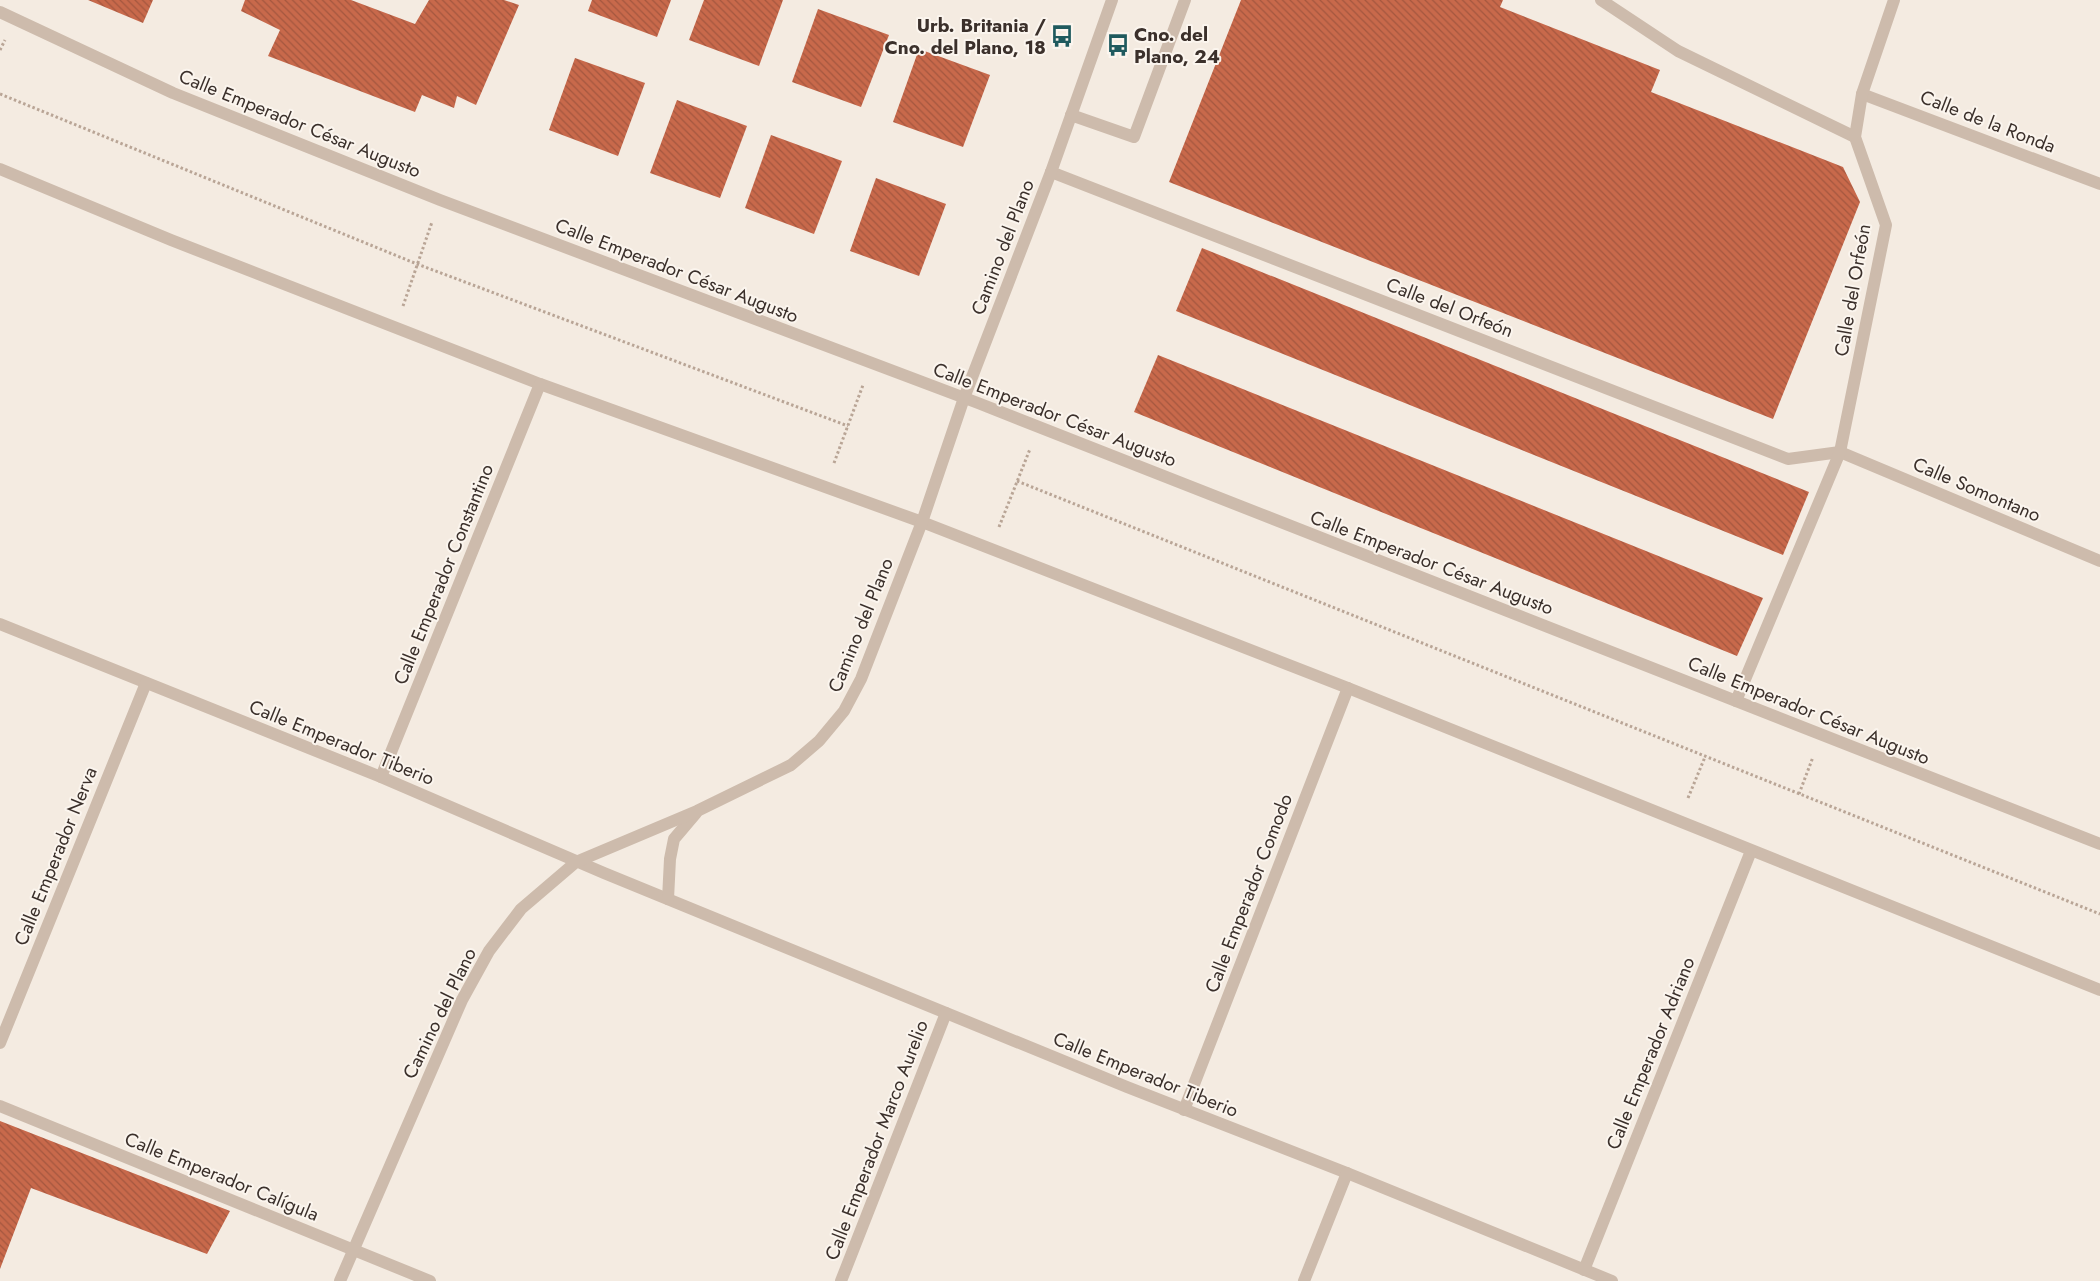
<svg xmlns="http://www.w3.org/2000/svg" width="2100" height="1281" viewBox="0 0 2100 1281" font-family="Jost,sans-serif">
<defs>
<pattern id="building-back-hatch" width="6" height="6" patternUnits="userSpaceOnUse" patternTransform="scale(1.25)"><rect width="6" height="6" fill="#c8694b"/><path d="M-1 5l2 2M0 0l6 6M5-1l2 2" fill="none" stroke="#a4573f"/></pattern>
</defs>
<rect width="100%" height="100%" fill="#f4ebe1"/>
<g fill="url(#building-back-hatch)">
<path d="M88 0H153L143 23Z"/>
<path d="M245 0H351L415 24 429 0H504L519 5 476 105 457 96 454 108 422 95 415 112 268 56 280 30 241 11Z"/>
<path d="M592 0H671L657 37 588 11Z"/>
<path d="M704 0H783L759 66 689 40Z"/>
<path d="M1241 0H1503L1500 7 1660 70 1651 92 1843 167 1860 202 1773 419 1169 182Z"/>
<path d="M818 9 889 35 861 107 792 82Z"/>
<path d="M919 49 990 75 963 147 893 122Z"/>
<path d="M575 58 645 83 618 156 549 130Z"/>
<path d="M677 100 747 126 720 198 650 173Z"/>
<path d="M771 135 842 161 814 234 745 208Z"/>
<path d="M876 178 946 204 919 276 850 251Z"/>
<path d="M1202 248 1809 492 1783 555 1176 311Z"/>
<path d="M1158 355 1763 598 1737 656 1134 412Z"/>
<path d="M0 1121 230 1211 207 1254 31 1188 0 1269Z"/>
</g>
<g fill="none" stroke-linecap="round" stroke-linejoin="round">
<g stroke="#b9a596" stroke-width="3" stroke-dasharray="2.5 2.5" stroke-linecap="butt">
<path d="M0 50 5 40"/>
<path d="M0 94 417 264 848 426"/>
<path d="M403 306 432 222"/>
<path d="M834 463 863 385"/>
<path d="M1017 481 2100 914"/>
<path d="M999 527 1030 449"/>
<path d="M1799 794 1813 757"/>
<path d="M1688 798 1705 757"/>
</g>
<g stroke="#cdbbac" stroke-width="12">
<path d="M1601 0 1678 51 1855 137"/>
<path d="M0 12 173 93 440 200 978 403 2100 844"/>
<path d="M1862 94 2100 184"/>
<path d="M1071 115 1134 137 1185 0"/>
<path d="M0 169 171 240 540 384 922 522 1348 688 2100 990"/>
<path d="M1051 172 1788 459 1840 452"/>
<path d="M1840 452 2100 561"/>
<path d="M0 624 381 777 604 873 1127 1087 1347 1173 1612 1281"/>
<path d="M1736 701 1840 452 1886 225 1855 137 1862 94 1894 0"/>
<path d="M381 777 540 384"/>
<path d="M668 899 670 859 674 839 696 813"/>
<path d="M0 1043 146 683"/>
<path d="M0 1106 430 1281"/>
<path d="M1184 1110 1348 688"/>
<path d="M1584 1270 1751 851"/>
<path d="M340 1281 462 1000 489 951 521 909 576 862 697 811 791 765 819 741 844 711 861 679 922 522 964 398 1051 172 1112 0"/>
<path d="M841 1281 946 1013"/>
<path d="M1304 1281 1347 1173"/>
</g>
</g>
<defs>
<symbol id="bus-bare" viewBox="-9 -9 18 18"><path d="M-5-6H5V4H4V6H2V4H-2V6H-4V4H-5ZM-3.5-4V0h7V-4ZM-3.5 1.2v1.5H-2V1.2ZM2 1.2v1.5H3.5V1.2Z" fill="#1f5a5e" stroke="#fbf5ee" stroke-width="2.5" paint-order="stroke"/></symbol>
</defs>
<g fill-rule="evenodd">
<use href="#bus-bare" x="1046" y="20" width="32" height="32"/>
<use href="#bus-bare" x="1102" y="29" width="32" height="32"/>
</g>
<g text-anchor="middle" stroke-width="4" stroke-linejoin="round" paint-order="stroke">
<g font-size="19" font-weight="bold" fill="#3b302b" stroke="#fbf5ee" text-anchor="end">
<text x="1046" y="32">Urb. Britania /<tspan x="1046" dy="22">Cno. del Plano, 18</tspan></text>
<text x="1134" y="41" text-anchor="start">Cno. del<tspan x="1134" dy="22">Plano, 24</tspan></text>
</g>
<g font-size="19" fill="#3b302b" stroke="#fbf5ee">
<text transform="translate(1988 121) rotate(21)" y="7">Calle de la Ronda</text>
<text transform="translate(300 123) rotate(22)" y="7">Calle Emperador César Augusto</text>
<text transform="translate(1002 247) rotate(-69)" y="7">Camino del Plano</text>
<text transform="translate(677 270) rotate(21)" y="7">Calle Emperador César Augusto</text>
<text transform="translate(1852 290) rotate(-80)" y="7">Calle del Orfeón</text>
<text transform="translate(1450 307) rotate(21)" y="7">Calle del Orfeón</text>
<text transform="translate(1055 414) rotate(21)" y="7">Calle Emperador César Augusto</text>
<text transform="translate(1977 489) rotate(23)" y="7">Calle Somontano</text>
<text transform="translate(1432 562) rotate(21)" y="7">Calle Emperador César Augusto</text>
<text transform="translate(443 574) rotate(-68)" y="7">Calle Emperador Constantino</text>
<text transform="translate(860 625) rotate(-68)" y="7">Camino del Plano</text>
<text transform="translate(1809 710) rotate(22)" y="7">Calle Emperador César Augusto</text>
<text transform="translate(342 742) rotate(22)" y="7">Calle Emperador Tiberio</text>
<text transform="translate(55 856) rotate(-68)" y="7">Calle Emperador Nerva</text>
<text transform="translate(1248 893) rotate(-69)" y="7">Calle Emperador Comodo</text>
<text transform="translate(439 1013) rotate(-64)" y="7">Camino del Plano</text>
<text transform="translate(1650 1053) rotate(-68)" y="7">Calle Emperador Adriano</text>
<text transform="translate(1146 1074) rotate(22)" y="7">Calle Emperador Tiberio</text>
<text transform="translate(876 1140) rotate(-69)" y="7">Calle Emperador Marco Aurelio</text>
<text transform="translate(222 1176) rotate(22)" y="7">Calle Emperador Calígula</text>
</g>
</g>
</svg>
